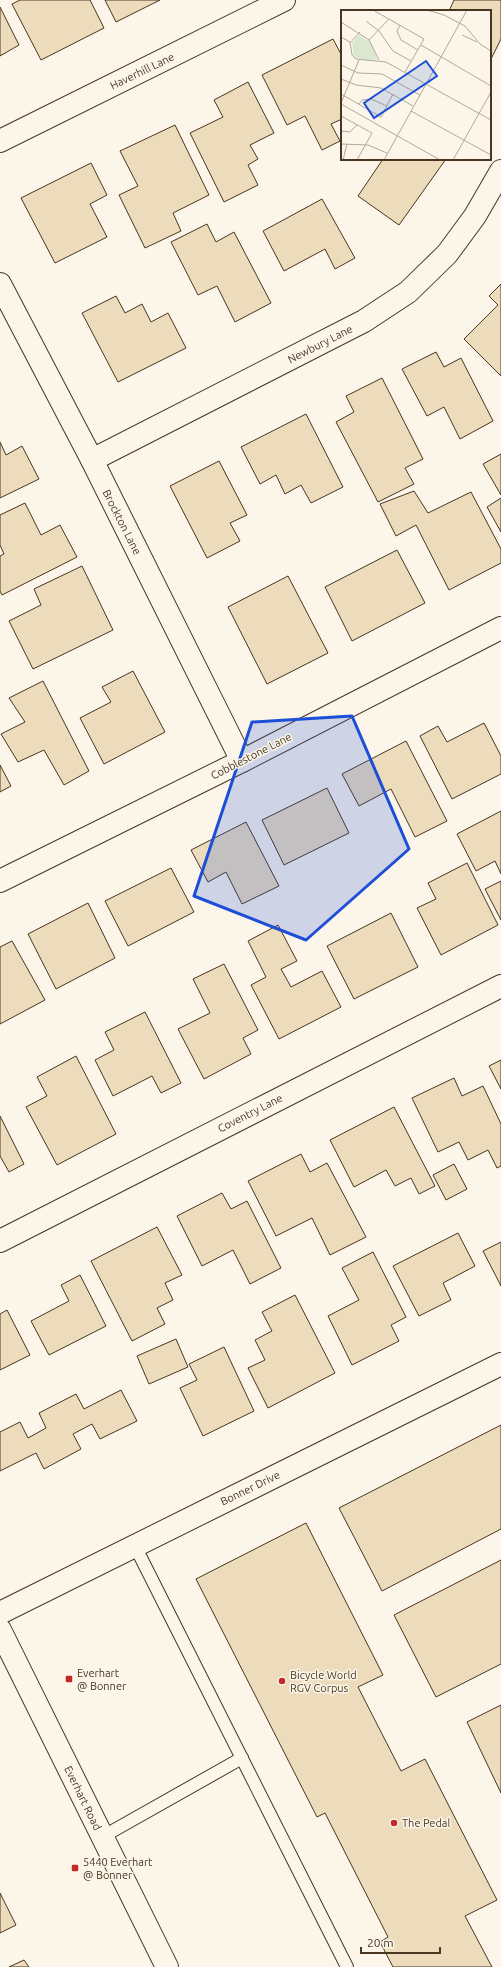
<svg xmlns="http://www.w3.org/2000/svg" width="501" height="1967" viewBox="0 0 501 1967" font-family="Ubuntu,sans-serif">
<rect width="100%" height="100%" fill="#fbf6e9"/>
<g fill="#ecdcbc" stroke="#4a3520">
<path d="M20 0H90L104 28 41 60 12 4Z"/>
<path d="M105 0H160L116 22Z"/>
<path d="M454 0H501V39L490 61V11H449Z"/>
<path d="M0 7 19 45 0 56Z"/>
<path d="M333 39 342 56V119L331 124 340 141 322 150 305 116 287 125 262 75Z"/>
<path d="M248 82 274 133 250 145 258 159 248 165 258 185 224 202 190 133 223 117 214 100Z"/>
<path d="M175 125 209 195 173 213 181 231 145 248 119 195 138 186 120 151Z"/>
<path d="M383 159H446L399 225 358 196Z"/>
<path d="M91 163 107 195 90 204 107 237 55 263 21 198Z"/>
<path d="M322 199 355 258 335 269 325 249 284 271 263 231Z"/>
<path d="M207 224 216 242 234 232 271 303 235 322 217 286 198 295 171 242Z"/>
<path d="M501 284V376L464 339 498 305 489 296Z"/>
<path d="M116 296 125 313 142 304 151 322 168 313 186 348 118 382 82 313Z"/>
<path d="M436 352 444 367 461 358 493 421 460 439 444 407 427 416 402 369Z"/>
<path d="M382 378 423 459 405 468 414 484 378 502 336 422 354 412 346 396Z"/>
<path d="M306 414 343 487 311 503 301 485 285 494 276 475 260 484 241 447Z"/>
<path d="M0 442 6 455 22 446 39 479 0 498Z"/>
<path d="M501 454V495L483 464Z"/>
<path d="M219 461 247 515 230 523 240 541 207 558 170 486Z"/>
<path d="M414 491 428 513 471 492 501 549V563L449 590 416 525 396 536 380 504Z"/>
<path d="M501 498V532L487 507Z"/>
<path d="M25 503 41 535 60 525 77 557 2 595 0 591V556L4 554 0 545V515Z"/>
<path d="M397 550 425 603 352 641 325 587Z"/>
<path d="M82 566 113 630 33 669 9 621 41 605 34 589Z"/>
<path d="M288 576 328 653 267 684 228 607Z"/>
<path d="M133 671 165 732 104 764 80 718 111 702 102 687Z"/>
<path d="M43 681 89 771 64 785 44 750 18 762 1 734 25 722 9 698Z"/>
<path d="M484 723 501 756V774L452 799 420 736 438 726 447 742Z"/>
<path d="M406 741 447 821 415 837 391 789 359 806 342 774Z"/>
<path d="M0 765 11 786 0 792Z"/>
<path d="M327 788 349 833 284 865 262 820Z"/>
<path d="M501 811V874L495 861 476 871 457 834Z"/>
<path d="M246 822 279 886 242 904 226 872 208 882 191 850Z"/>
<path d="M467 863 498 925 441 955 417 908 436 899 428 883Z"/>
<path d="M171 868 194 912 128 946 105 901Z"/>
<path d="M501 881V920L485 889Z"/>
<path d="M88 903 115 958 56 989 28 934Z"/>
<path d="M391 913 418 967 354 999 327 946Z"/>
<path d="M278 925 297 961 281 969 291 987 322 971 341 1007 279 1039 251 985 266 977 248 941Z"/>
<path d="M12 941 45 1000 0 1024V947Z"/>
<path d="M224 964 258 1030 243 1038 251 1054 204 1079 178 1029 210 1013 193 979Z"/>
<path d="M145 1012 181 1083 161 1093 152 1076 113 1096 95 1060 114 1050 105 1032Z"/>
<path d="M76 1056 116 1134 57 1165 26 1107 47 1096 37 1077Z"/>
<path d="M501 1060V1089L489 1066Z"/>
<path d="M454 1078 462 1096 483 1086 501 1124V1166L497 1168 488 1150 468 1160 459 1142 438 1152 412 1098Z"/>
<path d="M394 1107 435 1186 419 1194 411 1178 395 1186 386 1170 354 1187 330 1140Z"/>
<path d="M0 1116 24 1164 9 1172 0 1156Z"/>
<path d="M301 1154 310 1172 327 1163 366 1237 330 1255 312 1218 276 1236 248 1181Z"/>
<path d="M454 1164 467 1189 446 1200 433 1175Z"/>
<path d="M222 1193 231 1209 247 1201 281 1268 250 1284 233 1250 202 1266 177 1216Z"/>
<path d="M157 1227 182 1275 165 1283 173 1300 157 1308 165 1324 132 1341 91 1261Z"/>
<path d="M458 1233 475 1266 443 1283 451 1300 419 1316 393 1266Z"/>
<path d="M501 1242V1286L483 1251Z"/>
<path d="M373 1252 406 1317 391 1325 399 1341 352 1365 328 1316 359 1300 342 1268Z"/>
<path d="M80 1275 106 1326 49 1355 31 1321 69 1301 61 1285Z"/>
<path d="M295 1295 335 1373 268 1408 248 1368 265 1360 255 1340 272 1331 262 1312Z"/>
<path d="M7 1310 30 1355 0 1370V1314Z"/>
<path d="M176 1339 188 1367 149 1384 137 1356Z"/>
<path d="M224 1347 254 1411 203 1436 180 1388 197 1380 189 1364Z"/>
<path d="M121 1390 137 1421 100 1439 92 1424 73 1434 81 1449 44 1469 36 1453 0 1471V1432L20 1422 28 1438 46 1428 39 1413 76 1394 84 1409Z"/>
<path d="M501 1425V1529L382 1591 339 1508Z"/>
<path d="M306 1523 383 1675 358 1687 401 1771 425 1759 497 1900 465 1916 492 1967H393L380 1942 388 1937 325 1813 317 1817 196 1579Z"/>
<path d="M501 1560V1664L436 1697 394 1615Z"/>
<path d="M501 1705V1793L467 1722Z"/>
<path d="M0 1893 16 1925 0 1933Z"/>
<path d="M24 1960 29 1967H9Z"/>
</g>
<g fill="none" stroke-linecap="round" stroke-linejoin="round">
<defs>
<g id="service">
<path d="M135 1546 347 1967"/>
<path d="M102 1837 242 1758"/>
</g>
<g id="minor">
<path d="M0 141 284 0"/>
<path d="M0 284 92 460 242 761"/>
<path d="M92 460 364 321 408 292 447 254 475 216 501 171"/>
<path d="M0 881 242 761 501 628"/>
<path d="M0 1241 501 986"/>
</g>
<path id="tertiary" d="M0 1613 501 1364"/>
<path id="secondary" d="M0 1630 167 1967"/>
</defs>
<use href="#service" stroke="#4a3520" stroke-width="14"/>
<use href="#minor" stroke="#4a3520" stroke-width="24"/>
<use href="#tertiary" stroke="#4a3520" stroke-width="24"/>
<use href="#secondary" stroke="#4a3520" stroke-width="24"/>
<use href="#service" stroke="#fbf6e9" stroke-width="12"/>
<use href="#minor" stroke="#fbf6e9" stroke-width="22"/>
<use href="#tertiary" stroke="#fbf6e9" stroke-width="22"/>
<use href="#secondary" stroke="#fbf6e9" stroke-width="22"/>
</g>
<path fill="#1d4ed8" fill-opacity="0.2" stroke="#1d4ed8" stroke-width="3" stroke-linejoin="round" d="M352 716 409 849 306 940 194 896 252 722Z"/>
<g fill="#c62828" stroke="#fbf6e9" stroke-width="1.5">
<rect x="65" y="1675" width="8" height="8" rx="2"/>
<circle cx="282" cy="1681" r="4"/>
<circle cx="394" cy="1823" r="4"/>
<rect x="71" y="1864" width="8" height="8" rx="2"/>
</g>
<g text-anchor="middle" stroke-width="3" stroke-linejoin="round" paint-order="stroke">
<g font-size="11" fill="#4a3520" stroke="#fbf6e9">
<text transform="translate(142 71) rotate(-26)" y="4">Haverhill Lane</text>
<text transform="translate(320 344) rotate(-27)" y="4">Newbury Lane</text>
<text transform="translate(122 522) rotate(63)" y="4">Brockton Lane</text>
<text transform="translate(251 756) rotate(-27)" y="4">Cobblestone Lane</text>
<text transform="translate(250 1113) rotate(-27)" y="4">Coventry Lane</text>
<text transform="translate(250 1488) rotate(-26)" y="4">Bonner Drive</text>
<text transform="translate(83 1798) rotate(64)" y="4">Everhart Road</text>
</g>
<g font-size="11" fill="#4a3520" stroke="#fbf6e9" text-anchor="start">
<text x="77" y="1677">Everhart<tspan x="77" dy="13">@ Bonner</tspan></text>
<text x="290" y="1679">Bicycle World<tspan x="290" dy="13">RGV Corpus</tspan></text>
<text x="402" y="1827">The Pedal</text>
<text x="83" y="1866">5440 Everhart<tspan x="83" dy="13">@ Bonner</tspan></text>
</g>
</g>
<g transform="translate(341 10)">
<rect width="150" height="150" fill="#fbf6e9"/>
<path d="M18 25 31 34 36 49 26 51 13 47 11 33Z" fill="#dce7d0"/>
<path fill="none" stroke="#b4a999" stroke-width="1" d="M32 0 83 29 64 62M86 0 103 5 124 16 139 34 150 41M25 11 38 21 52 41 70 51M0 12 28 30 38 50M59 15 56 21 60 30 77 40M121 25 136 32M0 27 9 32 11 45 15 49 45 52 150 110M28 30 48 9M9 33 19 22M80 35 150 76M0 55 17 63 41 64 79 85M0 69 15 75 40 78 72 96M0 84 40 107 52 84M0 93 18 50M0 94 99 150M18 94 21 90 30 89 46 96M70 101 150 145M0 106 31 123 16 150M0 121 9 122 16 115M0 134 27 135 46 143M2 150 6 134M43 150 126 0M112 150 150 82"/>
<path fill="#1d4ed8" fill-opacity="0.15" stroke="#1d4ed8" stroke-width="2" d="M85 51 96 66 33 108 23 93Z"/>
<rect width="150" height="150" fill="none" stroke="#4a3520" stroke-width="2"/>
</g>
<path d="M361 1947v6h79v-6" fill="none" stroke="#4a3520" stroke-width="2"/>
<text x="367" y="1947" font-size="12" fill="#4a3520" stroke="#fbf6e9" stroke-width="3" paint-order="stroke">20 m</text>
</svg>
